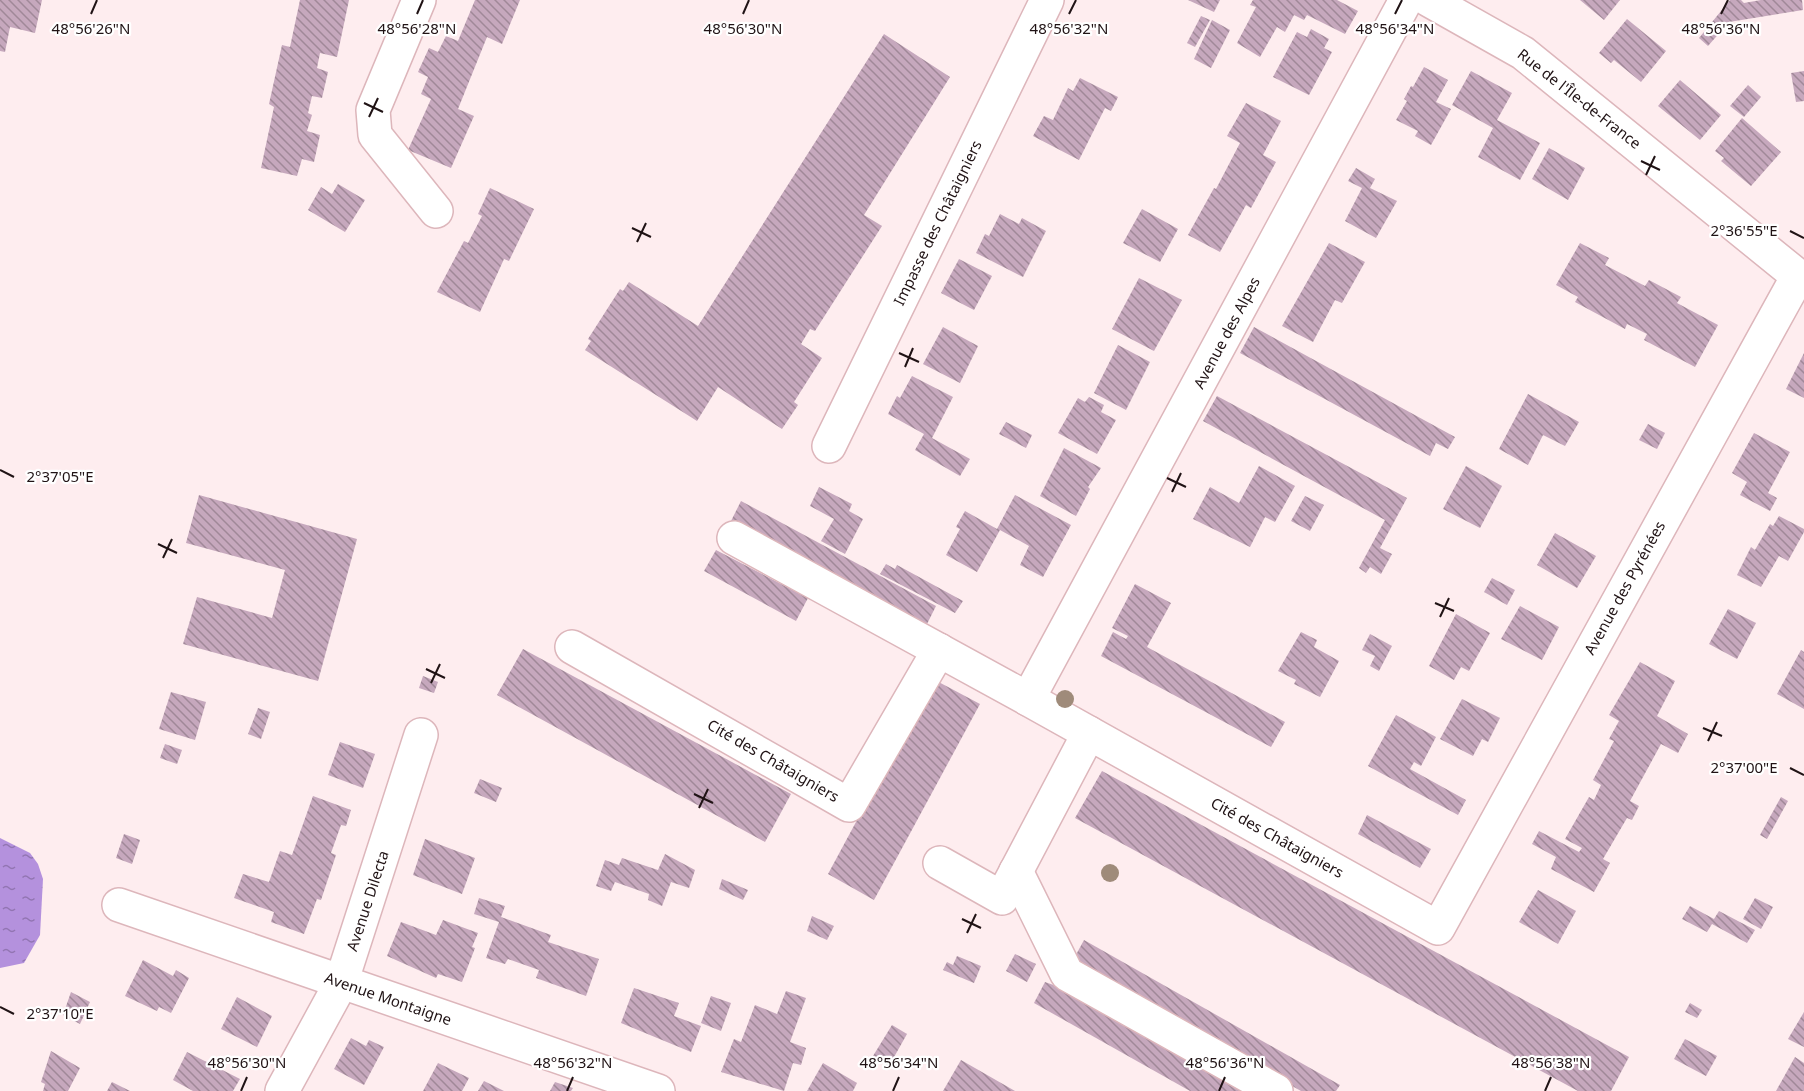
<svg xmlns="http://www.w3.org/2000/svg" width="1804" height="1091" viewBox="0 0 1804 1091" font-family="'Noto Sans',sans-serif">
<defs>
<pattern id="water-ripples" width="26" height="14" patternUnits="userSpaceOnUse" patternTransform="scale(1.5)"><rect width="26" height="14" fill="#b491dd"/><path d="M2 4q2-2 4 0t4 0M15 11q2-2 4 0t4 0" fill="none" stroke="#9275b2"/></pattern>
<pattern id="building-back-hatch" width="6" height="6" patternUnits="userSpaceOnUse" patternTransform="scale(1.5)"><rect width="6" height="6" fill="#c6a8bd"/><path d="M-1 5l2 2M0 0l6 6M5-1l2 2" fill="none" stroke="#a08898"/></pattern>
</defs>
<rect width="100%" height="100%" fill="#feedef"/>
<path fill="url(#water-ripples)" d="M0 838 30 853 38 864 43 879 40 935 24 963 0 968Z"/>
<g fill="url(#building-back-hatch)">
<path d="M0 0H42L35 33 10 27 5 52 0 51Z"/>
<path d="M300 0H349L337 57 320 53 317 68 328 72 322 98 312 96 308 113 312 115 307 131 320 135 314 162 302 159 297 176 261 168 274 107 269 104 282 45 290 47Z"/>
<path d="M475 0H520L502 44 487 37 458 109 474 116 451 168 408 150 431 99 421 94 428 77 418 72 429 48 438 52 446 36 458 41Z"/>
<path d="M1188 0H1220L1214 12Z"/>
<path d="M1253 0H1337L1358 11 1345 34 1307 15 1304 20 1294 15 1285 32 1277 27 1260 57 1237 43 1256 7 1250 5Z"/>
<path d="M1580 0H1620L1604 20Z"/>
<path d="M1730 0H1741L1744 3 1761 0H1802L1803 10 1729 22 1708 46 1699 38Z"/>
<path d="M1201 16 1210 20 1195 47 1187 43Z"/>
<path d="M1627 19 1666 51 1641 82 1614 60 1611 63 1599 53Z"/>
<path d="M1212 20 1230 30 1211 68 1194 59Z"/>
<path d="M1311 29 1329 39 1324 48 1332 52 1309 95 1273 77 1297 32 1307 37Z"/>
<path d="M884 34 950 77 864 215 882 226 815 331 810 329 801 344 822 358 794 402 798 405 782 429 718 387 697 421 585 350 591 341 588 339 620 289 623 291 629 282 698 326Z"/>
<path d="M1424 67 1448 80 1436 102 1451 109 1431 145 1415 136 1418 131 1396 120 1407 101 1404 99 1411 86 1413 87Z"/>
<path d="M1471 71 1512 93 1497 120 1540 143 1520 180 1478 157 1493 128 1452 105Z"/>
<path d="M1804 71V101L1796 102 1791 73Z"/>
<path d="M1080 78 1118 97 1111 111 1105 108 1079 160 1033 136 1044 116 1053 120 1068 88 1073 91Z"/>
<path d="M1680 80 1721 115 1700 140 1658 106Z"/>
<path d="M1748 85 1761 97 1744 117 1730 106Z"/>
<path d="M1246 103 1281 121 1263 155 1276 162 1251 208 1246 205 1220 252 1188 235 1214 188 1216 189 1240 143 1227 136Z"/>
<path d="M1742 118 1781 152 1751 186 1721 161 1724 158 1715 151Z"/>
<path d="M1549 148 1585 168 1568 200 1532 179Z"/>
<path d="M1356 168 1375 179 1370 188 1397 201 1376 238 1345 221 1362 188 1348 181Z"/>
<path d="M338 184 365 200 345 232 308 210 321 187 332 194Z"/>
<path d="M490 188 534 209 509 261 504 259 480 312 437 292 464 241 468 243 482 216 478 214Z"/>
<path d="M1142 209 1178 229 1160 262 1123 243Z"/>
<path d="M1000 214 1019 224 1022 218 1046 231 1023 277 976 253 985 234 989 236Z"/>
<path d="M1329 243 1365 262 1342 303 1335 300 1313 342 1282 326Z"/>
<path d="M1580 243 1609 258 1605 265 1645 286 1649 280 1681 297 1677 303 1718 325 1695 367 1644 340 1647 334 1627 324 1625 329 1575 302 1578 297 1556 285Z"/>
<path d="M959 259 992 276 974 310 941 293Z"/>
<path d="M1139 278 1182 300 1154 351 1112 329Z"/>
<path d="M943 327 978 346 960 383 923 364Z"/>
<path d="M1254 327 1455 437 1448 449 1436 443 1430 456 1240 353Z"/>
<path d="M1118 345 1150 362 1126 410 1094 393Z"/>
<path d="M1804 353V398L1786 389Z"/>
<path d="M912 376 953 397 932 438 970 459 960 476 915 450 924 434 888 414 897 396 900 398Z"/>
<path d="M1528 394 1579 422 1565 446 1543 435 1528 465 1499 449Z"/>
<path d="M1217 396 1407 498 1380 548 1392 554 1381 574 1370 567 1366 573 1359 568 1385 520 1203 421Z"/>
<path d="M1089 397 1104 405 1101 412 1116 420 1097 454 1058 433 1078 398 1085 402Z"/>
<path d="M1006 422 1032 435 1026 448 999 434Z"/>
<path d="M1648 424 1665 433 1657 449 1639 440Z"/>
<path d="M1754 433 1790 452 1768 493 1777 498 1770 511 1740 495 1747 482 1732 473Z"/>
<path d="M1064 448 1101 468 1088 487 1090 489 1076 516 1040 496Z"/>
<path d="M1259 466 1295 486 1275 522 1265 517 1250 547 1193 519 1210 487 1239 503Z"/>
<path d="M1466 466 1502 486 1480 528 1443 509Z"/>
<path d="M819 487 852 504 849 511 863 519 845 554 821 541 834 519 810 506Z"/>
<path d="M199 495 357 539 318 681 183 644 197 597 272 618 285 570 186 543Z"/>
<path d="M1015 495 1071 525 1043 577 1020 565 1029 546 1000 530 977 572 946 555 960 529 956 527 965 511 997 529Z"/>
<path d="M1305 496 1324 505 1310 531 1291 521Z"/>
<path d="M741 501 936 606 925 628 730 523Z"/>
<path d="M1779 516 1804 529V532L1788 561 1779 556 1761 587 1737 575 1751 547 1755 550 1770 524 1773 526Z"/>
<path d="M1555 533 1596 556 1577 588 1537 565Z"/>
<path d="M716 550 808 598 796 621 704 571Z"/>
<path d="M886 564 895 569 897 565 963 601 955 613 880 574Z"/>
<path d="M1492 578 1515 590 1507 605 1484 592Z"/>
<path d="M1135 584 1171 603 1147 647 1285 722 1271 747 1101 656 1113 632 1126 639 1128 636 1112 628Z"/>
<path d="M1520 606 1559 627 1542 660 1501 639Z"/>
<path d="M1728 609 1756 623 1737 659 1709 644Z"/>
<path d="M1456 614 1490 633 1469 671 1461 667 1454 680 1429 666Z"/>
<path d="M1301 632 1317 640 1314 647 1339 661 1320 697 1294 684 1296 680 1278 671Z"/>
<path d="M1370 634 1392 646 1379 671 1370 666 1375 656 1362 650Z"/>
<path d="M523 649 791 794 765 842 497 695Z"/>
<path d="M1801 650 1804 652V709L1777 694Z"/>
<path d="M1640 662 1675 681 1657 716 1688 734 1678 753 1661 744 1630 801 1639 806 1632 820 1627 818 1603 859 1610 863 1594 892 1551 869 1556 857 1532 844 1539 831 1579 852 1582 848 1565 839 1589 797 1594 800 1601 785 1593 780 1614 741 1609 739 1619 721 1609 715Z"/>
<path d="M423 676 438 682 434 693 419 688Z"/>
<path d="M933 679 980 704 874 900 828 874Z"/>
<path d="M171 692 206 702 195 740 159 729Z"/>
<path d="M1462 699 1500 718 1488 742 1482 739 1473 756 1440 739Z"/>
<path d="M258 708 270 712 261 739 248 734Z"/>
<path d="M1396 715 1436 737 1421 766 1414 762 1410 769 1466 800 1458 815 1368 766Z"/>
<path d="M340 742 375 754 363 788 328 775Z"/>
<path d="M165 744 182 750 177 764 160 758Z"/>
<path d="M1102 771 1629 1057 1611 1091H1578L1075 818Z"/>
<path d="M480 779 502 788 496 802 474 793Z"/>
<path d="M313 796 351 810 346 826 341 825 331 853 336 855 321 900 317 899 304 934 271 922 274 912 234 898 243 874 269 882 280 851 292 855Z"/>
<path d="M1781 797 1788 801 1767 839 1760 835Z"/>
<path d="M1367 815 1431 849 1420 868 1358 834Z"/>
<path d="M124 834 140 840 132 864 116 858Z"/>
<path d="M425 839 475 858 462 894 413 875Z"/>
<path d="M665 854 695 870 689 888 671 882 662 906 648 900 649 894 615 882 611 891 596 886 605 860 619 865 622 858 658 870Z"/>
<path d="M722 879 748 890 743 900 719 889Z"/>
<path d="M1538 890 1576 911 1558 944 1519 922Z"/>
<path d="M479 898 505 906 501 917 551 935 548 942 599 959 586 996 536 978 539 970 508 959 505 964 486 958 499 922 474 914Z"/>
<path d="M1755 898 1773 907 1761 929 1743 919Z"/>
<path d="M1690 906 1714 919 1719 911 1755 930 1747 943 1712 924 1707 932 1682 919Z"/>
<path d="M812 916 834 926 827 940 807 931Z"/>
<path d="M443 920 478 933 472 947 475 948 462 982 438 974 436 978 387 956 401 922 436 935Z"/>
<path d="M1084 940 1340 1085 1336 1091H1301L1072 962Z"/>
<path d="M1015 954 1036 964 1027 982 1006 971Z"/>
<path d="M957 956 981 966 974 983 943 970 947 962 953 965Z"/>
<path d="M143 960 173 976 176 970 189 978 171 1013 159 1007 157 1011 125 996Z"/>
<path d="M1045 982 1059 987 1242 1091H1190L1034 1003Z"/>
<path d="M634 988 679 1003 674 1016 701 1026 691 1052 621 1023Z"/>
<path d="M786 991 806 998 790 1042 806 1048 801 1065 793 1063 784 1091 721 1072 734 1039 741 1042 755 1005 777 1014Z"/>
<path d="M71 992 90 1002 80 1024 63 1015Z"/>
<path d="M711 996 731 1003 721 1031 701 1023Z"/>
<path d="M237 997 272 1016 257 1047 221 1029Z"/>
<path d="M1690 1003 1702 1010 1697 1018 1685 1012Z"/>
<path d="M1804 1012V1047L1788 1039Z"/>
<path d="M892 1025 907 1034 889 1066 873 1056Z"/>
<path d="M351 1038 366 1046 369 1040 384 1047 364 1085 334 1069Z"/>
<path d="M1685 1039 1717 1056 1706 1076 1674 1059Z"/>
<path d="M51 1051 80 1068 68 1091H43L45 1084 41 1082Z"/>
<path d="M187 1052 240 1079 233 1091H193L173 1080Z"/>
<path d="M1795 1057 1804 1063V1091H1776Z"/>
<path d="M961 1060 1015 1091H943Z"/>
<path d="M438 1063 469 1078 462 1091H423Z"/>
<path d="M823 1063 857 1083 853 1091H807Z"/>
<path d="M484 1081 504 1091H478Z"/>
<path d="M112 1082 130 1091H107Z"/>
<path d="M555 1082 573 1088 571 1091H550Z"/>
</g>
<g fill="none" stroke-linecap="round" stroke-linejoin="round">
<defs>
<g id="minor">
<path d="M419 0 373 110 375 135 436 211"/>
<path d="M1406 0 1028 699 1438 928 1798 276"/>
<path d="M1429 0 1523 53 1804 281"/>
<path d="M829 446 1047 0"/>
<path d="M734 538 1028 699"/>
<path d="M572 647 849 805 939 650"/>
<path d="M940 863 1002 898 1089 733"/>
<path d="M1016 871 1067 974 1276 1091"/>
<path d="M119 905 658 1091"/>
<path d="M282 1091 341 983 421 735"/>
</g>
</defs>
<use href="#minor" stroke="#ddb6bb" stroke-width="36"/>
<use href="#minor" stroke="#fff" stroke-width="33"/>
</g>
<g fill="#9f8b7a">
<circle cx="1065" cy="699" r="9"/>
<circle cx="1110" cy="873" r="9"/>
</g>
<path fill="none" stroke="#201315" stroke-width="2" d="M91 14 97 0M417 14 423 0M743 14 749 0M1069 14 1076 0M1395 14 1402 0M1721 14 1728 0M364 103 383 112M369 117 378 98M1641 161 1660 170M1646 175 1655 156M632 228 651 237M1790 231 1804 238M637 242 646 223M899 353 919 362M905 367 913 348M0 470 14 477M1167 478 1186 487M1172 492 1181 473M158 544 177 553M163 558 172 539M1435 603 1454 611M1440 617 1449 598M426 669 445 678M431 683 440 664M1703 728 1722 736M1708 741 1717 722M1790 768 1804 775M694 794 713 803M699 808 708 789M962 919 981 928M967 933 976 914M0 1007 14 1014M241 1091 247 1077M567 1091 573 1077M893 1091 899 1077M1219 1091 1225 1077M1545 1091 1551 1077"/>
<g text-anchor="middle" stroke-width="4.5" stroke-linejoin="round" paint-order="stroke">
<g font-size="15" fill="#201315" stroke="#fff">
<text transform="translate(1579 99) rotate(38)" y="5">Rue de l'Île-de-France</text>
<text transform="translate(938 223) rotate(-64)" y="5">Impasse des Châtaigniers</text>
<text transform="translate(1227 333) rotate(-62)" y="5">Avenue des Alpes</text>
<text transform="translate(1625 588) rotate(-61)" y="5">Avenue des Pyrénées</text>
<text transform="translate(773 761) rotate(30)" y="5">Cité des Châtaigniers</text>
<text transform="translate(1277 838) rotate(29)" y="5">Cité des Châtaigniers</text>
<text transform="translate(368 901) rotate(-72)" y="5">Avenue Dilecta</text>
<text transform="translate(388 999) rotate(19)" y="5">Avenue Montaigne</text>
</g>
</g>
<g font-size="15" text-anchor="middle" fill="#201315" stroke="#fff" stroke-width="4.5" stroke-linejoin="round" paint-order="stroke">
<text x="91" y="34">48°56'26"N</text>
<text x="417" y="34">48°56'28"N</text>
<text x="743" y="34">48°56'30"N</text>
<text x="1069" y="34">48°56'32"N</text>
<text x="1395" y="34">48°56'34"N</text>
<text x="1721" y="34">48°56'36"N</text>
<text x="1744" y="236">2°36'55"E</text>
<text x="60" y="482">2°37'05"E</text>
<text x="1744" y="773">2°37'00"E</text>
<text x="60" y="1019">2°37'10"E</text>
<text x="247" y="1068">48°56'30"N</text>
<text x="573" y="1068">48°56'32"N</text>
<text x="899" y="1068">48°56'34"N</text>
<text x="1225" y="1068">48°56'36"N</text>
<text x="1551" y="1068">48°56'38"N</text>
</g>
</svg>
